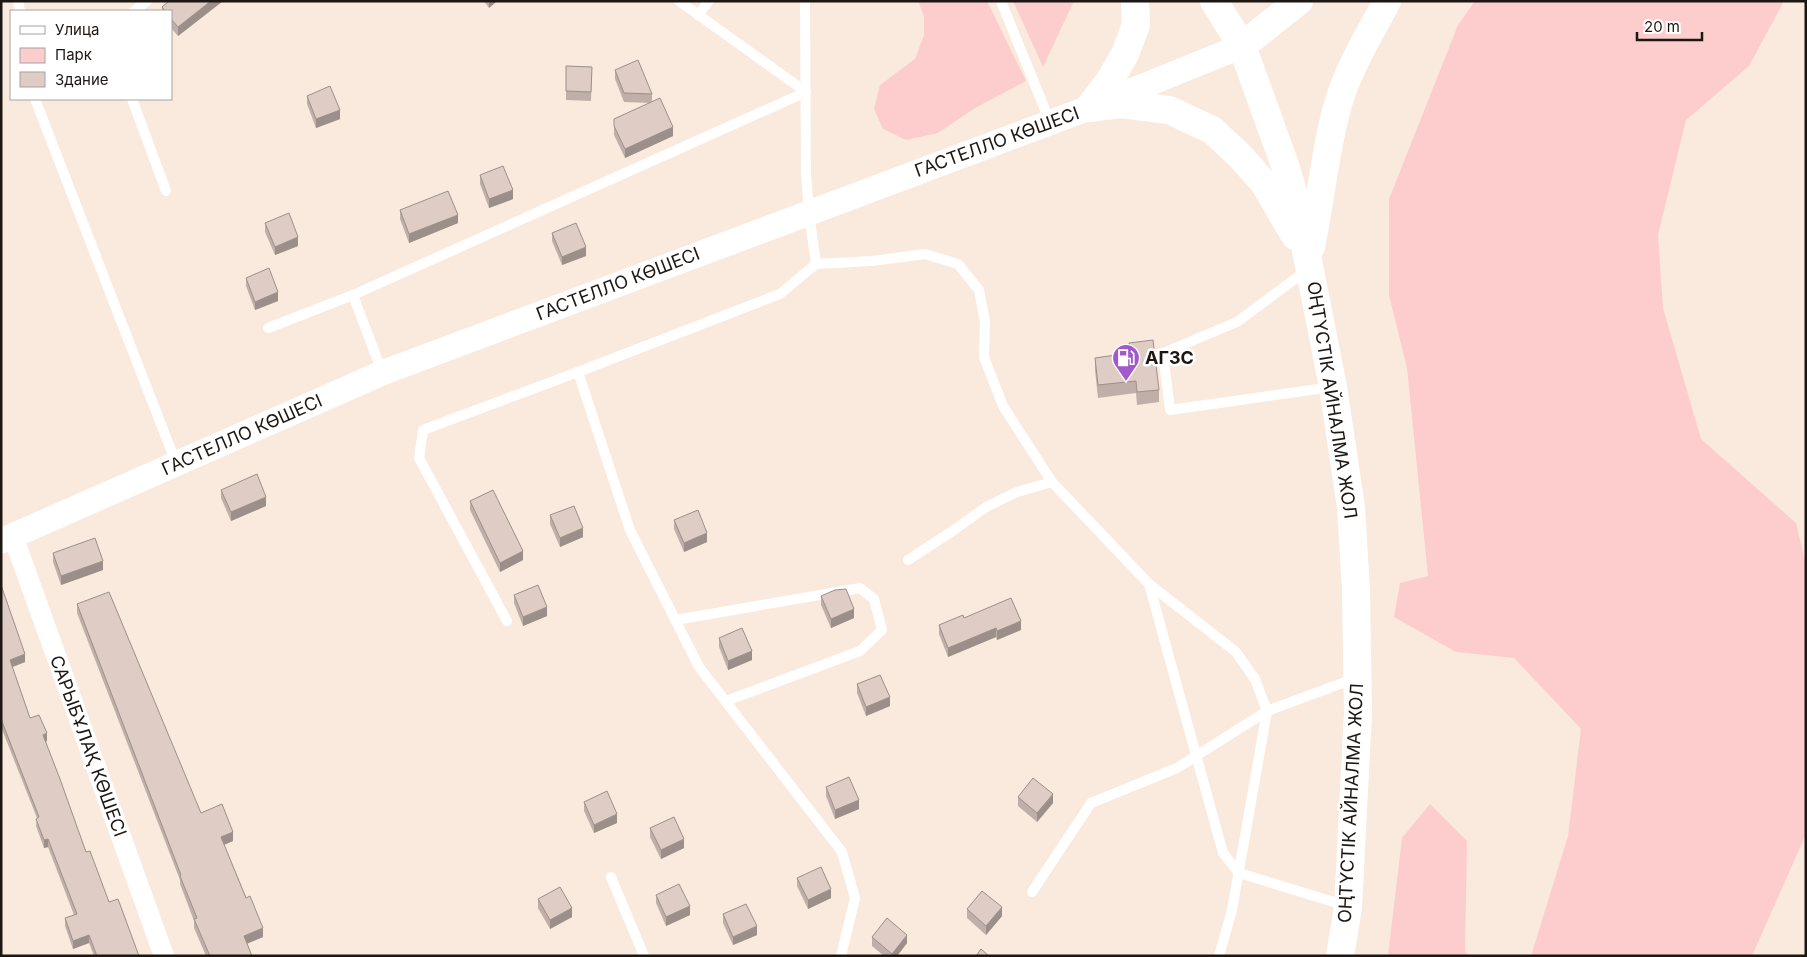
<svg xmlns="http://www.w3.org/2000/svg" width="1807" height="957" viewBox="0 0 1807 957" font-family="Inter,sans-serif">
<rect width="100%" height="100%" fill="#f9eadd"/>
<g fill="#fdcdce">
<path d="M918 1H987L1026 81 975 108 938 133 906 140 883 129 874 109 880 85 915 59 924 35V16Z"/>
<path d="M1013 1H1074L1043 67Z"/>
<path d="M1475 1H1777L1783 3 1749 66 1686 120 1658 235 1663 308 1701 439 1796 523 1806 565V834L1752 956H1531L1568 836 1581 729 1514 658 1456 652 1394 617 1400 583 1428 576 1407 368 1389 295V199L1458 25Z"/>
<path d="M1430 804 1467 841 1465 952 1470 956H1388L1402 838Z"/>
</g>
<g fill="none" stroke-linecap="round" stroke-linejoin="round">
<g stroke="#fff" stroke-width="10">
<path d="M18 1 20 11"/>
<path d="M679 1 806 92"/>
<path d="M805 1 806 174 809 213 816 264 780 294 578 372 630 530 699 667 842 852 855 898 841 956"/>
<path d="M1001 1 1050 122"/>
<path d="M134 11 147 1"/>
<path d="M698 15 709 1"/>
<path d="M35 99 176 463"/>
<path d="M132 99 166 191"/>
<path d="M816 264 872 261 925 254 958 264 979 290 985 322 984 357 1003 406 1052 482 1149 584 1223 853 1239 873 1347 906"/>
<path d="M1307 270 1237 322 1163 353 1170 410 1332 387"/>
<path d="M353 295 382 372"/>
<path d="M268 328 353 295 806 92"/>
<path d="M908 560 954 530 986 507 1017 492 1052 482"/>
<path d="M1149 584 1236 652 1255 679 1267 711 1232 910 1219 956"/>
<path d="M676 620 860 588 874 599 882 630 860 651 726 701"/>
<path d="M507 621 419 458 423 430 578 372"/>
<path d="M611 877 644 956"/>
<path d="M1032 892 1091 803 1177 768 1267 711 1356 678"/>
</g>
<path stroke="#fff" stroke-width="20" d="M13 536 164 956"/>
<path stroke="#fff" stroke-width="25" d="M1 541 382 373 1089 108 1242 46"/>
<g stroke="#fff" stroke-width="28">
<path d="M1214 1 1242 46"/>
<path d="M1089 108 1110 80 1125 54 1136 25 1135 1"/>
</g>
<g stroke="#fff" stroke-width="28">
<path d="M1299 1 1242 46 1286 168 1298 210 1333 387 1351 507 1356 590 1358 713 1348 907 1340 956"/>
<path d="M1089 108 1121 104 1169 110 1212 130 1239 155 1264 183 1295 236"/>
<path d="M1311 247C1321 199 1325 148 1339 101 1350 65 1370 34 1387 1"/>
</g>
</g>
<g fill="#c0afa9">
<path d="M169 1H223L178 36 171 28V11H162V7Z"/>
<path d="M484 1H497L489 8Z"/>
<path d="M566 66 592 67 591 101 566 100Z"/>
<path d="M615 70 652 94V102L673 136 625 158 614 135V119L650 103 624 102 615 79Z"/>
<path d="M307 96 340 119 316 128 307 104Z"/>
<path d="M480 175 513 199 489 208 480 184Z"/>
<path d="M400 210 458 223 409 243 400 219Z"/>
<path d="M265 223 298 246 275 255 265 232Z"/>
<path d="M552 233 586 256 562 265 552 241Z"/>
<path d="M246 278 278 301 255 310 246 286Z"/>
<path d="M1129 343 1159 390V402L1137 405 1136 393 1098 398 1095 370V358L1129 353Z"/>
<path d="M221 490 266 506 231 521 221 498Z"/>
<path d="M470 501 523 560 500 572 470 510Z"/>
<path d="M550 515 583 537 560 547 550 524Z"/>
<path d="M674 520 707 542 684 552 674 529Z"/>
<path d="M53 553 103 570 61 585 53 562Z"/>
<path d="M1 585 25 662 12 667 30 718 47 741 45 742 86 852 109 902 139 956H94L89 943 73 949 65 926V918L74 915 48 847 44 848 36 826 37 818 1 727Z"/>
<path d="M514 595 547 616 523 626 514 603Z"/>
<path d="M821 596 854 618 831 628 821 605Z"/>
<path d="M77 604 201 813 233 841 224 845 263 937 247 943 252 956H206L194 928V921L180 884V880L77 613Z"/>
<path d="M964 618 1021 630 997 640 996 637 948 657 939 634V625Z"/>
<path d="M719 638 752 660 728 670 719 647Z"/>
<path d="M857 684 890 706 866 716 857 693Z"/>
<path d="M826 787 859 809 835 819 826 796Z"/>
<path d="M1018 797 1053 803 1037 822 1018 806Z"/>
<path d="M584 802 617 823 594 833 584 811Z"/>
<path d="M650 828 684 848 661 859 650 837Z"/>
<path d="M797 878 831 898 808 909 797 886Z"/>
<path d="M656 895 690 915 666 926 656 903Z"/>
<path d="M538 899 572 917 550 929 538 908Z"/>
<path d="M967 909 1002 916 986 935 967 918Z"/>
<path d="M723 914 757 935 733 945 723 923Z"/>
<path d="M872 937 907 943 897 956H884L872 946Z"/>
</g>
<g fill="#9c8f8a">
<path d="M211 1H223L178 36V27Z"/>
<path d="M489 1H497L489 8Z"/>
<path d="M340 110V119L316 128V119Z"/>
<path d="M673 127V136L625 158V149Z"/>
<path d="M513 190V199L489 208V199Z"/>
<path d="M458 215V223L409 243V234Z"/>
<path d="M298 237V246L275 255V247Z"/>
<path d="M586 247V256L562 265V257Z"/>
<path d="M278 292V301L255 310V302Z"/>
<path d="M266 497V506L231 521V512Z"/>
<path d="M583 528V537L560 547V538Z"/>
<path d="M707 533V542L684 552V543Z"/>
<path d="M523 551V560L500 572V563Z"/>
<path d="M103 561V570L61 585V576Z"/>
<path d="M547 607V616L523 626V617Z"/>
<path d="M854 609V618L831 628V619Z"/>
<path d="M1021 621V630L997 640V631Z"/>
<path d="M996 628V637L948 657V648Z"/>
<path d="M752 651V660L728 670V661Z"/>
<path d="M25 654V662L10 668V660Z"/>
<path d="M890 697V706L866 716V707Z"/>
<path d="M47 733V741L43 743V735Z"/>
<path d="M1053 794V803L1037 822V813Z"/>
<path d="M859 800V809L835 819V810Z"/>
<path d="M617 814V823L594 833V825Z"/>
<path d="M233 832V841L221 846V837Z"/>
<path d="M48 839V847L44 848V840Z"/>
<path d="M684 839V848L661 859V850Z"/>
<path d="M831 889V898L808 909V900Z"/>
<path d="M690 906V915L666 926V917Z"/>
<path d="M1002 907V916L986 935V926Z"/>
<path d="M572 908V917L550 929V920Z"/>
<path d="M757 926V935L733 945V937Z"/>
<path d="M263 928V937L244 945V936Z"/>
<path d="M89 935V943L73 949V941Z"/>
<path d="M907 935V943L897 956H892V954Z"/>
</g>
<g fill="#dfccc5" stroke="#9c8f8a">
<path d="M169 1H211L178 27 171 19V11H165L162 7Z"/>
<path d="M638 60 652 94 624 93 615 70Z"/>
<path d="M566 66 592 67 591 92 566 91Z"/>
<path d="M330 86 340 110 316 119 307 96Z"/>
<path d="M660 98 673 127 625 149 614 126V119Z"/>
<path d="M503 166 513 190 489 199 480 175Z"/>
<path d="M448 191 458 215 409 234 400 210Z"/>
<path d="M289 213 298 237 275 247 265 223Z"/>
<path d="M576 223 586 247 562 257 552 233Z"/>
<path d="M269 268 278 292 255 302 246 278Z"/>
<path d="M1153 340 1159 390 1137 392 1136 381 1098 385 1095 358 1130 353 1129 343Z"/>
<path d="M257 474 266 497 231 512 221 490Z"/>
<path d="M493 490 523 551 500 563 470 501Z"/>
<path d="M574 506 583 528 560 538 550 515Z"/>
<path d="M698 510 707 533 684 543 674 520Z"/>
<path d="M95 538 103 561 61 576 53 553Z"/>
<path d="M1 585 25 654 10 660 30 718 39 715 47 733 43 735 60 779 86 852 90 851 109 902 118 899 139 956H97L89 935 73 941 65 918 77 914 48 839 44 840 36 819 39 817 1 719Z"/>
<path d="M538 585 547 607 523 617 514 595Z"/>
<path d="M846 589 854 609 831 619 821 596 835 590Z"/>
<path d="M109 592 201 813 222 804 233 832 221 837 246 898 250 896 263 928 244 936 252 956H210L194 919 197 918 180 876 181 875 77 604Z"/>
<path d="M1011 598 1021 621 997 631 996 628 948 648 939 625 963 615 964 618Z"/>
<path d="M742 628 752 651 728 661 719 638Z"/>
<path d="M880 675 890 697 866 707 857 684Z"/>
<path d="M849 777 859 800 835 810 826 787Z"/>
<path d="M1033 778 1053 794 1037 813 1018 797Z"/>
<path d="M607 791 617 814 594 825 584 802Z"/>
<path d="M674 817 684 839 661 850 650 828Z"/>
<path d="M821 867 831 889 808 900 797 878Z"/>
<path d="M679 884 690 906 666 917 656 895Z"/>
<path d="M560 887 572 908 550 920 538 899Z"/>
<path d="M982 891 1002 907 986 926 967 909Z"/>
<path d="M746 904 757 926 733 937 723 914Z"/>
<path d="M887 918 907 935 892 954 872 937Z"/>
<path d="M981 949 989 956H976Z"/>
</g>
<defs>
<symbol id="fuel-pin" viewBox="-11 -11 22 30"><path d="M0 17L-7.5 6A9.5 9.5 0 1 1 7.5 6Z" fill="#a259cc" stroke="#fff"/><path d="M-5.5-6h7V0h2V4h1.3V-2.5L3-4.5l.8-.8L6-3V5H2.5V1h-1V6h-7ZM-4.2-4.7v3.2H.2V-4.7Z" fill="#fff"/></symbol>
</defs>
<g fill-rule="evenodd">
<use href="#fuel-pin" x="1110" y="342" width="32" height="43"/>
</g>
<g text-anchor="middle" stroke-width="5" stroke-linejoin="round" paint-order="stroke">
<g font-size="18" fill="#1d1713" stroke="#fff">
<text transform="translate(997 142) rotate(-20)" y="6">ГАСТЕЛЛО КӨШЕСІ</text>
<text transform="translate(618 284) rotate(-21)" y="6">ГАСТЕЛЛО КӨШЕСІ</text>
<text transform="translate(1332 400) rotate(81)" y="6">ОҢТҮСТІК АЙНАЛМА ЖОЛ</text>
<text transform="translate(242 435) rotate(-24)" y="6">ГАСТЕЛЛО КӨШЕСІ</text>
<text transform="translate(88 746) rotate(70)" y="6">САРЫБҰЛАҚ КӨШЕСІ</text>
<text transform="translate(1351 803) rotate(-87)" y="6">ОҢТҮСТІК АЙНАЛМА ЖОЛ</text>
</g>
<g font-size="18" font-weight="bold" fill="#1d1713" stroke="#fff" text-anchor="start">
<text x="1145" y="364">АГЗС</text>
</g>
</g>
<rect width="1807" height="957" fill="none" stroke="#1d1713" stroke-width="5"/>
<rect x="10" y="10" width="162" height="90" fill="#ffffff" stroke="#a5a2a1"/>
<rect x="20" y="26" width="25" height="8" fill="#ffffff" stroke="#a5a2a1"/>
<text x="55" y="35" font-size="15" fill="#1d1713">Улица</text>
<rect x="20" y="48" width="25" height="15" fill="#fdcdce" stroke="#a5a2a1"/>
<text x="55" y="60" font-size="15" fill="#1d1713">Парк</text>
<rect x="20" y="72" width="25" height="15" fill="#dfccc5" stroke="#a5a2a1"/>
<text x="55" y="85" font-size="15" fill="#1d1713">Здание</text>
<path d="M1637 32v8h65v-8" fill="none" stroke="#1d1713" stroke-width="2.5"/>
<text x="1644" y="32" font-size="15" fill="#1d1713" stroke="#ffffff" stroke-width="4" paint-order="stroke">20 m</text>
</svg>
